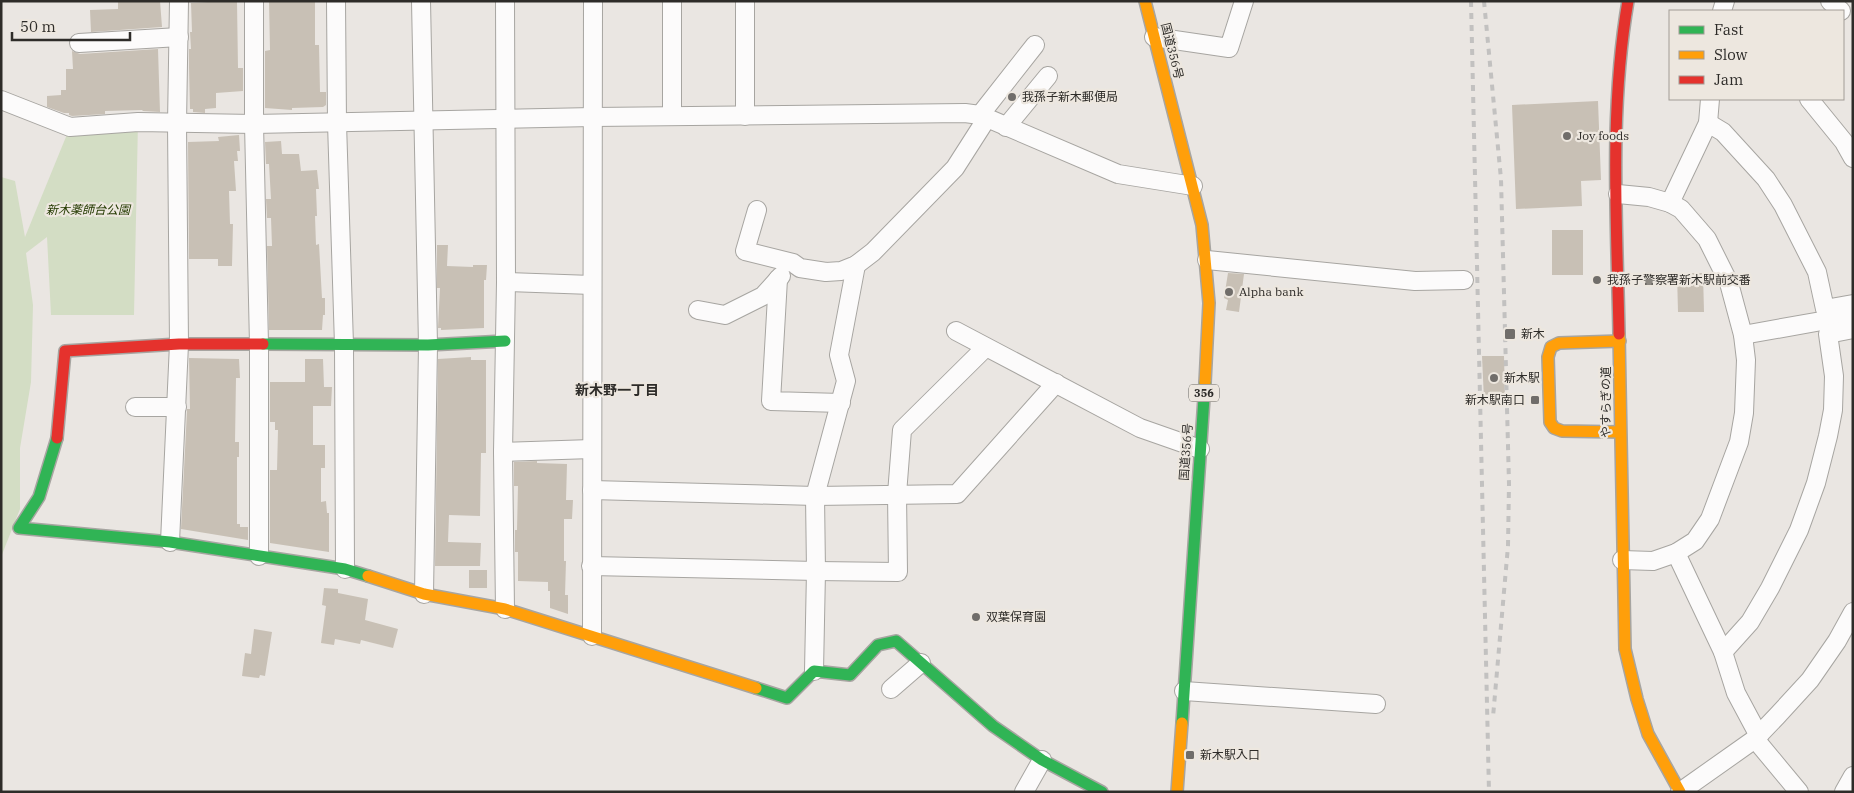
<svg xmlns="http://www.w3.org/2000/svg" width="1854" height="793" viewBox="0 0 1854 793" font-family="'IBM Plex Serif','Noto Sans JP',serif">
<rect width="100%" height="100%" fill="#eae6e2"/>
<path fill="#d3ddc4" d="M138 122 134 315H51L47 237 26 253 33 305 31 382 20 448V509L1 557V177L15 181 25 237 70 127Z"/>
<g fill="#c8c0b5">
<path d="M118 1H160L162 27 91 32 90 10 118 9Z"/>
<path d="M269 1H315V45H319L320 92H326V105L323 107 292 108V110L265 108V51L270 50Z"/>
<path d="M208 2H237L238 68H243V91L216 93V108L205 109V113L193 112V109H190L189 67V49H191L190 32H192L191 3Z"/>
<path d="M158 49 160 112 143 111 142 110 105 111V114L72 116 69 115V113H64L47 107V96L61 95V90H66V69H73L72 51 80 54Z"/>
<path d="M1598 101 1601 180 1581 181 1582 206 1516 209 1512 105Z"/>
<path d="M239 135 240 151H237L238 161H234L236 191H229L230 224H233L232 266H218V259H189L188 142 219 141 218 137Z"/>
<path d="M281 141 282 154H299L301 171 317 170 319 189H316L317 216H315L316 245 319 244 322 298H325V315H323L322 330H269L267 246H272L271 218H267L266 199H271L269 164H266L265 142Z"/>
<rect x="1552" y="230" width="31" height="45"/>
<path d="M437 245H448L447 266 473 267V265H487L486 280H484V328L441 330V328H438L440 288H437Z"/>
<path d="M1228 273 1244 274 1239 312 1226 310 1228 300 1224 298Z"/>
<path d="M1677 273H1703L1704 312H1678Z"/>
<path d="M1482 356H1504L1505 399 1484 400Z"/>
<path d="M471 357V360H486V453H481L480 516 449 515 448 542 481 543 480 566H435L438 359Z"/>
<path d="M189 358 239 359 240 378H236L235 442H239V457H237V524H240V527H248V540L181 529 187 411V409H190Z"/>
<path d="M305 359H323L324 387H332L331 406H313V445H325V468H321V502L326 501 327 513H329V552L270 543V470H277L278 430H275V422H270V382H305Z"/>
<path d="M537 461V463L567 464 566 500H573L572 519H564V561H566L565 595H568V614L550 608V591H548V582L518 581V552H515V530H517L518 486H514V462Z"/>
<rect x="469" y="570" width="18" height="18"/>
<path d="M324 588 338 589V593L368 599 365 620 398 629 393 648 361 640 360 644 335 639 334 645 321 643 326 606 322 605Z"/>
<path d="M254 629 272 632 265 676 260 675 259 678 242 676 245 653 251 654Z"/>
</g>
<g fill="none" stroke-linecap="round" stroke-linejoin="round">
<defs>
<g id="street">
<path d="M254 1V124L259 344V556"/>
<path d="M336 1 337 123 344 345 345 569"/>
<path d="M421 1 428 345 424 594"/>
<path d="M505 1 506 282 503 452 505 609"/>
<path d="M672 1V116"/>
<path d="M1830 1 1841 11"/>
<path d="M1722 11 1725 1"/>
<path d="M1154 37 1229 48 1244 1"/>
<path d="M79 43 179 37"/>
<path d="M1809 99 1844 142 1853 158"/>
<path d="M1 100 70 127 138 122 254 124 593 117 965 113 980 115 1118 174 1193 186"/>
<path d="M980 115 1035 45"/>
<path d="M745 116V1"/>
<path d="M1708 123 1723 132 1766 179 1783 205 1817 272 1825 309 1853 304"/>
<path d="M1006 127 1048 76"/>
<path d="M1618 194 1649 197 1670 203 1681 209 1707 239 1729 283 1743 335 1746 360 1744 413 1739 442 1710 519 1695 541 1676 553 1653 561 1622 560"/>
<path d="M1670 203 1708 123 1710 99"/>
<path d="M757 210 745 251 793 263 800 268 826 272 841 271 856 265 873 252 955 168 987 118"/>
<path d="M1207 260 1415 281 1464 280"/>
<path d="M778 279 771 401 841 403"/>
<path d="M506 282 592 285"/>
<path d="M698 310 725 315 763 296 781 276"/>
<path d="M956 331 1140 428 1200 449"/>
<path d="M1743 335 1844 317"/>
<path d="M135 407H177"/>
<path d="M503 452 592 449"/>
<path d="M592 490 815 496 957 494 1056 383"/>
<path d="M170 542 179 344 177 124 179 1"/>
<path d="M1676 553 1723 652 1736 693 1759 736"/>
<path d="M591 566 816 571 898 572 897 494 902 430 985 348"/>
<path d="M592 636 593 1"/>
<path d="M1723 652 1750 622 1770 588 1799 530 1816 483 1828 436 1833 410 1834 376 1828 334 1853 329"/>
<path d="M814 671 816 571 815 496 846 381 839 355 856 265"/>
<path d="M891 689 921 663"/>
<path d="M1184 691 1376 704"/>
<path d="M1755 739 1799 792"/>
<path d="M1024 792 1042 760"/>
<path d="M1680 792 1755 739 1777 716 1810 680 1837 641 1853 612"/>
<path d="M1844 792 1853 776"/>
</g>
<g id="fast">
<path d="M263 344 428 345 505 341"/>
<path d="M57 438 39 497 19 528 170 542 345 569 368 576"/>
<path d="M756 688 787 698 814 671 850 675 878 645 896 641 993 726 1042 760 1102 792"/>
<path d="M1182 723 1205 383"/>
</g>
<g id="slow">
<path d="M1145 1 1202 225 1209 303 1205 383"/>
<path d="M1619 334 1625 649 1637 699 1648 734 1680 792"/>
<path d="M1620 341 1559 343 1551 347 1548 357 1550 422 1554 428 1562 431 1620 432"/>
<path d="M368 576 424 594 505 609 756 688"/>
<path d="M1177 792 1182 723"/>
</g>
<g id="jam">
<path d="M1619 334C1617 223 1609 111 1628 1"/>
<path d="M57 438 65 351 179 344H263"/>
</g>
</defs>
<use href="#street" stroke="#a7a5a1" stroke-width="20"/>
<use href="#fast" stroke="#a7a5a1" stroke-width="14"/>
<use href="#slow" stroke="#a7a5a1" stroke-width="14"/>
<use href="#jam" stroke="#a7a5a1" stroke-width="14"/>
<use href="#street" stroke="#fcfbfb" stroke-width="18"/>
<use href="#fast" stroke="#30b455" stroke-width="11"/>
<use href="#slow" stroke="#ff9f0a" stroke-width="11"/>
<use href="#jam" stroke="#e5322d" stroke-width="11"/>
<g stroke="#c2c1c0" stroke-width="4" stroke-dasharray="6 6" stroke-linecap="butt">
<path d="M1471 1 1489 792"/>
<path d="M1484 1 1501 179 1509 484 1508 546 1493 717"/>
</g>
</g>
<g fill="#706d6a" stroke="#ede7df" stroke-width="2">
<circle cx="1012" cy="97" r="5"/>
<circle cx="1567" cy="136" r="5"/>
<circle cx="1597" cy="280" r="5"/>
<circle cx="1229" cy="292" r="5"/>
<rect x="1504" y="328" width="12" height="12" rx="2.5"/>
<circle cx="1494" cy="378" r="5"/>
<rect x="1530" y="395" width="10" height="10" rx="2.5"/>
<circle cx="976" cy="617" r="5"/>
<rect x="1185" y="750" width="10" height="10" rx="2.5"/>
</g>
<g text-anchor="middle" stroke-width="4.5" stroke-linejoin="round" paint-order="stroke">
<rect fill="#ede7df" stroke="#676460" stroke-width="1" x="1189" y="384.5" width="30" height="17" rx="4"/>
<g font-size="11" font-weight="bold" fill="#2e2c29">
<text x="1204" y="397">356</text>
</g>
<g font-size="12" fill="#2e2c29" stroke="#ede7df">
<text transform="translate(1172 51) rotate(76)" y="4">国道356号</text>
<text transform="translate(1606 402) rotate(-90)" y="4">やすらぎの道</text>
<text transform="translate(1186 452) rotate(-86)" y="4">国道356号</text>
</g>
<g font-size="12" fill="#2e2c29" stroke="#ede7df" text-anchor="start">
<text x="1022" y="101">我孫子新木郵便局</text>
<text x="1577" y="140">Joy foods</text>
<text x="1607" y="284">我孫子警察署新木駅前交番</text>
<text x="1239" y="296">Alpha bank</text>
<text x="1521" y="338">新木</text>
<text x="1504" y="382">新木駅</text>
<text x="1525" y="404" text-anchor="end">新木駅南口</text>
<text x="986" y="621">双葉保育園</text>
<text x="1200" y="759">新木駅入口</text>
</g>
<g font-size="12" font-style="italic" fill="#243a00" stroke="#ede7df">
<text x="88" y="214">新木薬師台公園</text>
</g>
<g font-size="14" font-weight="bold" fill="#2e2c29" stroke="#ede7df">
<text x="617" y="395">新木野一丁目</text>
</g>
</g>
<rect width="1854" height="793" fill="none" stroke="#2e2c29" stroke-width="5"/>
<rect x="1669" y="10" width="175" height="90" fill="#ede7df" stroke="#a19c96"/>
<rect x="1679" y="26" width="25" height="8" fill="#30b455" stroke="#a19c96"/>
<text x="1714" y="35" font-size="15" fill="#2e2c29">Fast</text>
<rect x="1679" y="51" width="25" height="8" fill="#ff9f0a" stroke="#a19c96"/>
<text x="1714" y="60" font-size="15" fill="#2e2c29">Slow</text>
<rect x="1679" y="76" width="25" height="8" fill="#e5322d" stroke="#a19c96"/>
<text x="1714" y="85" font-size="15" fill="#2e2c29">Jam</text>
<path d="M12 32v8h118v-8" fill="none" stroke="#2e2c29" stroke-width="2.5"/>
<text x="20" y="32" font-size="15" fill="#2e2c29" stroke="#ede7df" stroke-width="4" paint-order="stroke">50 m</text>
</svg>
